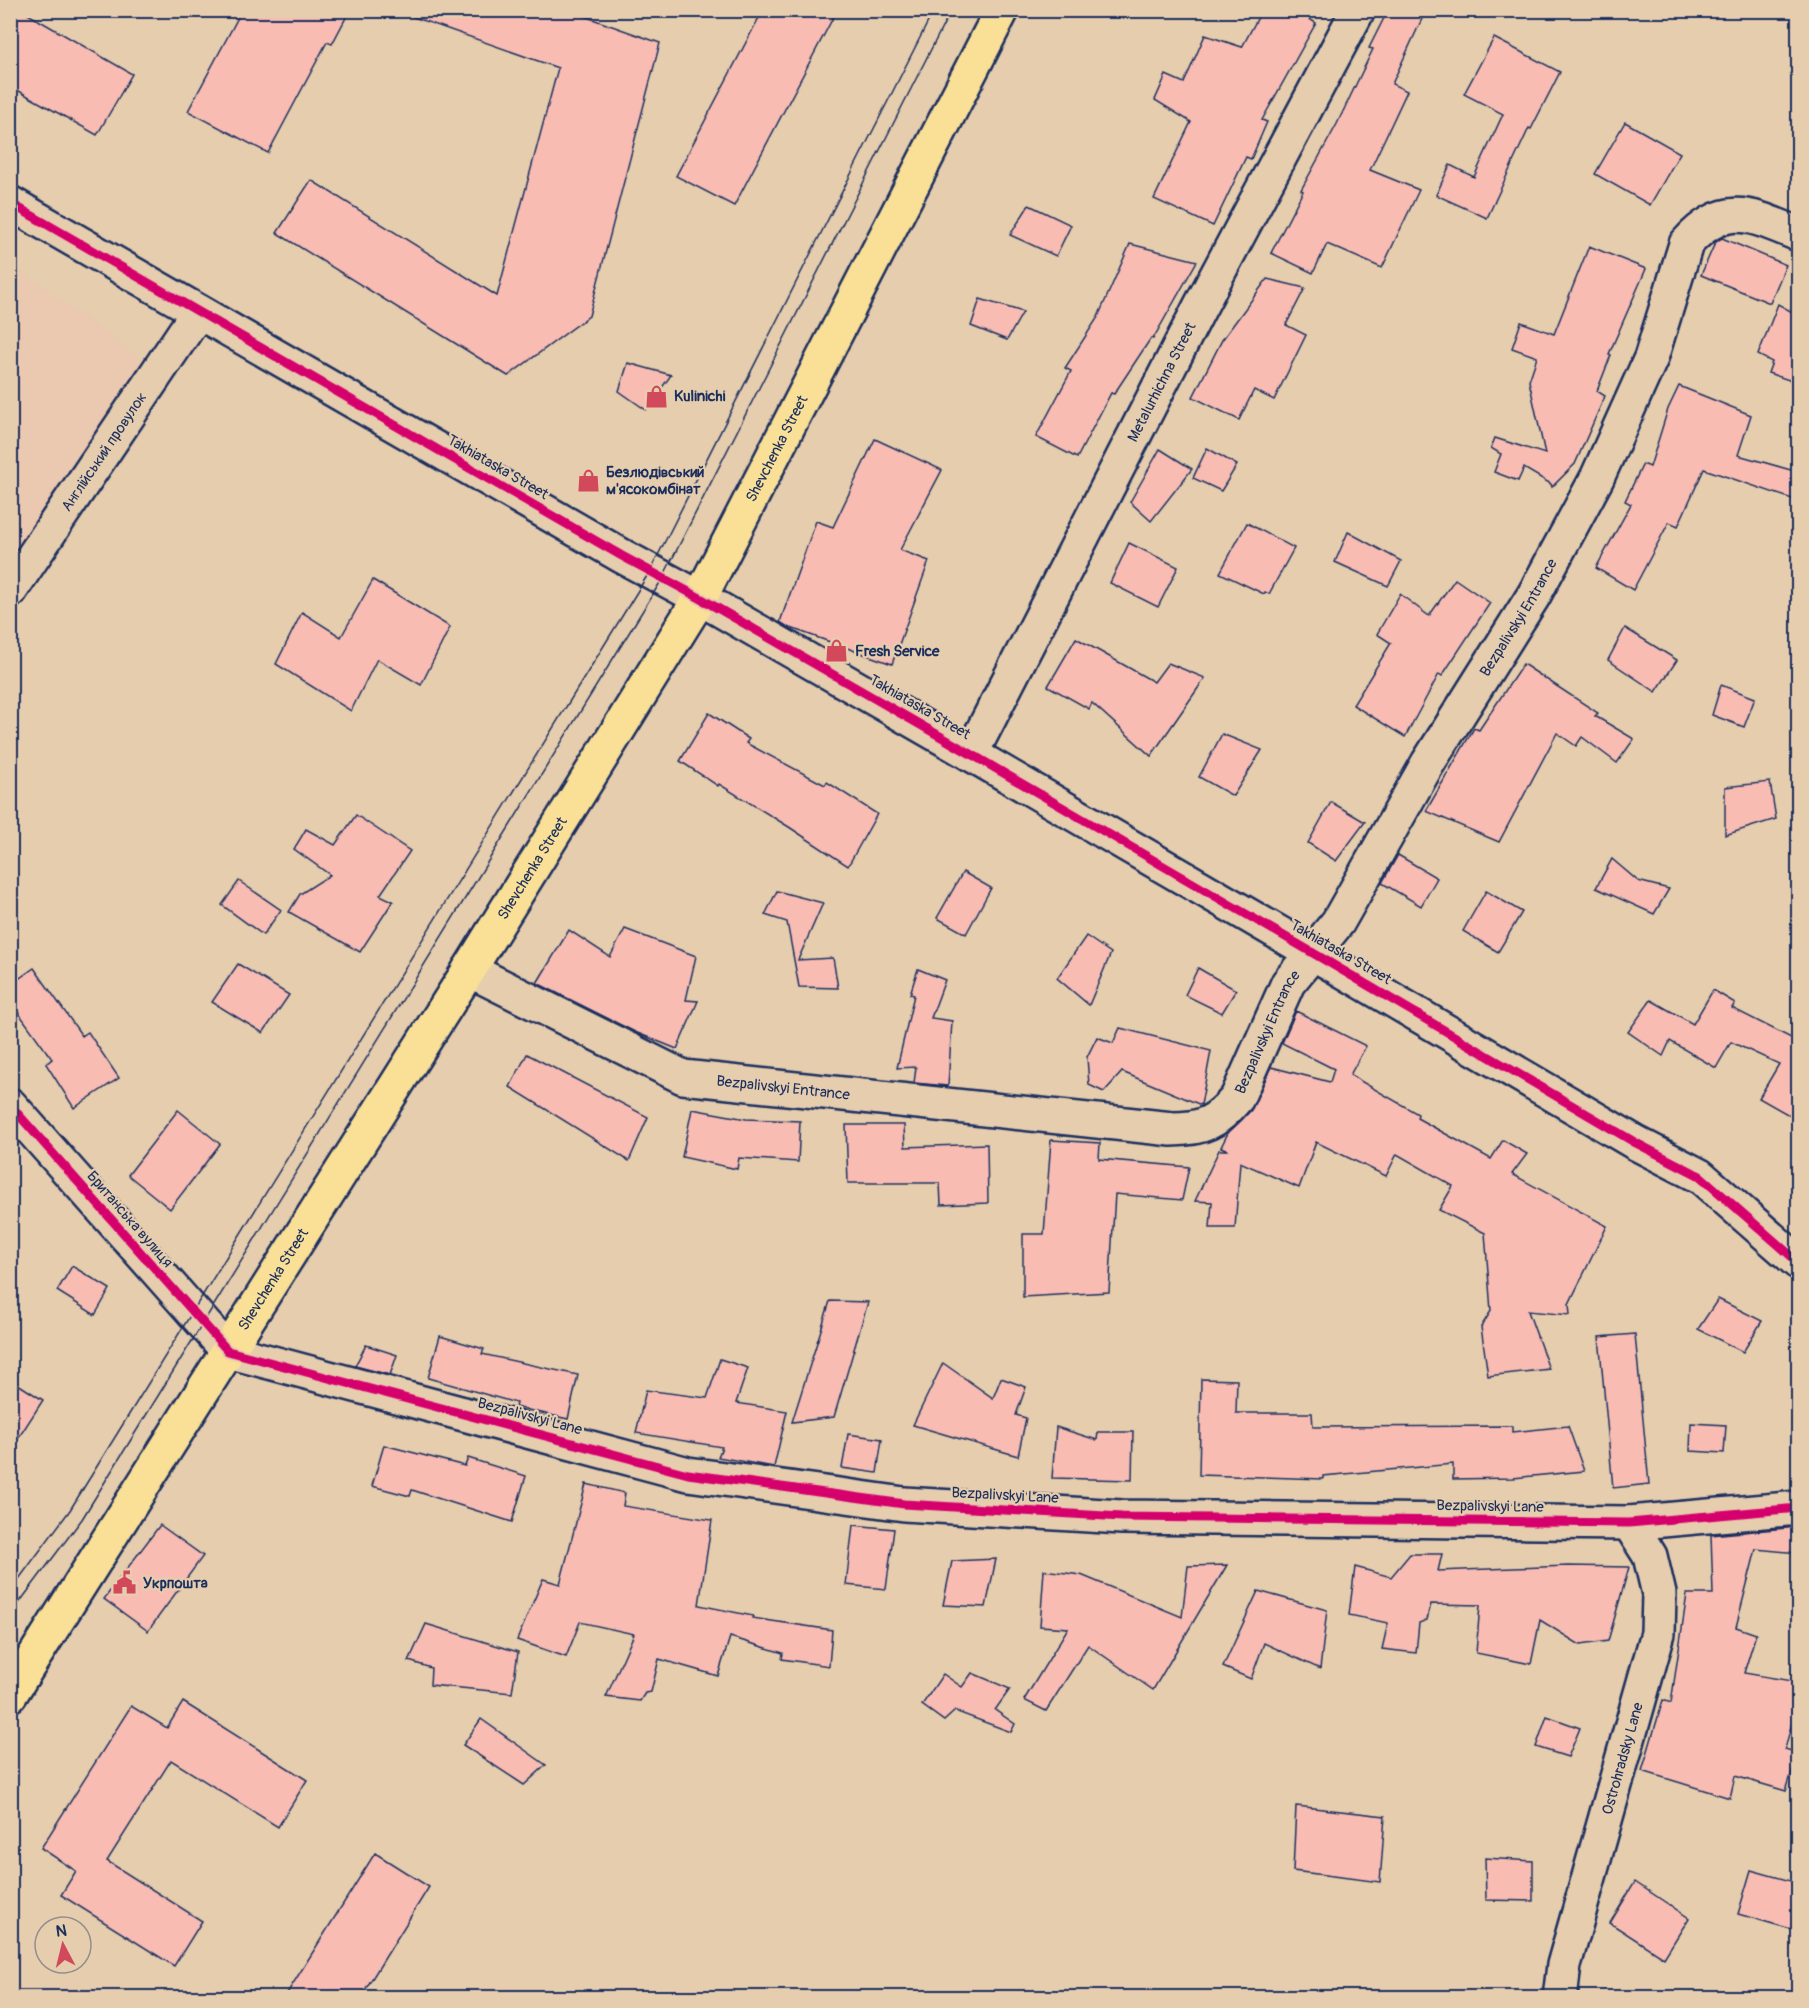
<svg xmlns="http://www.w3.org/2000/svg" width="1809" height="2008" viewBox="0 0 1809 2008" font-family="Pangolin,sans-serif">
<rect width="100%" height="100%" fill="#e6cdae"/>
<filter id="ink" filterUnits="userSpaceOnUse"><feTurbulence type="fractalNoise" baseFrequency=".0167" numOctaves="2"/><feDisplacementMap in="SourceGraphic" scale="12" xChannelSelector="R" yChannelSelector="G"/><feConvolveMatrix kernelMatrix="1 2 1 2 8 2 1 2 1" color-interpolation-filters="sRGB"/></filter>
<g filter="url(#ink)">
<path fill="#ebc8b0" d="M11 264 151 367 11 556Z"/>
<g fill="#f8bcb3" stroke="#1b2f5e" stroke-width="1.5">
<path d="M10 10H21L132 74 97 135 10 86Z"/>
<path d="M242 10H350L332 44 327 42 268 153 188 111Z"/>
<path d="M406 10H567L660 43 589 316 508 376 277 233 311 180 497 296 558 68 405 14Z"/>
<path d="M763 10H837L734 206 676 176Z"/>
<path d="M1262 10H1295L1316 23 1262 120 1267 122 1251 159 1246 157 1213 226 1154 199 1191 122 1155 100 1166 75 1184 83 1205 35 1242 47Z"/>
<path d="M1388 10H1426L1392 84 1407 91 1370 170 1419 190 1382 268 1327 244 1313 273 1271 253 1303 191 1301 190 1337 124 1373 49 1369 48Z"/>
<path d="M1494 38 1560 72 1531 129 1529 128 1487 218 1436 195 1450 165 1474 177 1503 114 1464 94Z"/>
<path d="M1625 122 1680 153 1650 205 1595 174Z"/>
<path d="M1029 205 1071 225 1056 256 1010 235Z"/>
<path d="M1722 238 1786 265 1770 303 1701 275 1715 243Z"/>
<path d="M1130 244 1197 261 1153 339 1151 338 1114 394 1111 393 1077 458 1036 437 1071 371 1065 368 1098 317Z"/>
<path d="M1589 246 1646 269 1609 354 1611 355 1597 391 1605 396 1575 464 1552 487 1551 484 1524 468 1518 481 1494 472 1501 454 1491 448 1495 438 1545 454 1529 381 1537 357 1512 348 1521 322 1554 334Z"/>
<path d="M1267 279 1305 288 1286 325 1306 335 1274 400 1254 390 1239 420 1193 397 1222 340Z"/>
<path d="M980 299 1023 312 1007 340 971 326Z"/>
<path d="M1797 299 1798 300V375L1795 373 1792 381 1768 373 1772 362 1758 355 1778 304 1792 312Z"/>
<path d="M628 363 671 375 646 410 619 391Z"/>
<path d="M1679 386 1751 415 1738 455 1798 472V501L1704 469 1678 526 1669 522 1633 590 1596 568 1631 504 1625 501 1643 464 1650 467 1668 409Z"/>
<path d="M875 439 942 470 900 550 929 561 892 664 788 627 780 622 816 521 833 527Z"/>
<path d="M1207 448 1237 465 1221 491 1193 478Z"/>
<path d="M1160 449 1192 469 1151 521 1130 502Z"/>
<path d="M1247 523 1294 548 1269 594 1265 592 1264 594 1220 573Z"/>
<path d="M1348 532 1401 561 1388 586 1335 562Z"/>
<path d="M1129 543 1178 567 1158 607 1110 583Z"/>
<path d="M1455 579 1490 603 1442 676 1439 674 1405 737 1353 705 1391 643 1377 634 1400 594 1429 616Z"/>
<path d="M373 580 450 627 421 685 377 659 351 711 276 664 302 612 341 637Z"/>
<path d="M1625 628 1677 660 1656 692 1608 660Z"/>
<path d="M1076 638 1154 682 1168 663 1205 678 1151 756 1092 703 1089 709 1048 686Z"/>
<path d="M1523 664 1598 713 1595 716 1634 739 1617 763 1582 737 1576 746 1557 733 1499 842 1426 811 1474 728 1479 730Z"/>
<path d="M1721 685 1755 698 1744 727 1712 715Z"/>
<path d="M709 713 749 739 746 743 825 785 827 782 877 814 848 866 789 827 719 784 718 786 680 761Z"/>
<path d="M1222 734 1262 750 1233 796 1199 777Z"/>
<path d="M1770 782 1776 819 1725 835V787Z"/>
<path d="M1331 802 1365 822 1336 861 1308 843Z"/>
<path d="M356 815 410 851 380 895 393 901 360 952 289 912 300 894 330 875 294 849 306 829 335 845Z"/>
<path d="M1398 855 1437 878 1421 906 1382 883Z"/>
<path d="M1612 859 1638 881 1669 889 1654 914 1596 888Z"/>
<path d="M963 872 991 888 966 934 937 918Z"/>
<path d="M239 881 281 910 263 935 222 905Z"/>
<path d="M777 891 823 903 798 960 833 958 838 988 799 987 787 922 765 915Z"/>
<path d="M1486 891 1522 912 1498 952 1463 931Z"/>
<path d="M625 929 696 956 686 1000 698 1001 677 1049 635 1032 537 983 569 930 610 957Z"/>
<path d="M1086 936 1111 953 1089 1005 1057 978Z"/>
<path d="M238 964 289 995 263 1033 212 1002Z"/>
<path d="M34 968 82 1036 88 1032 119 1078 74 1108 46 1064 52 1059 10 1001V985Z"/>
<path d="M1198 968 1236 990 1222 1013 1185 995Z"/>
<path d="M918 969 945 980 931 1018 952 1021 948 1086 914 1083 916 1067 897 1068 914 995 910 994Z"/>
<path d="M1713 990 1735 1003 1732 1008 1793 1039 1798 1029V1120L1759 1098 1779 1064 1731 1042 1716 1068 1670 1041 1663 1056 1628 1032 1651 1000 1693 1024Z"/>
<path d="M1296 1011 1366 1046 1350 1075 1418 1114 1417 1118 1491 1159 1503 1140 1527 1154 1512 1174 1607 1226 1569 1304 1570 1315 1528 1311 1549 1369 1488 1376 1481 1327 1491 1311 1485 1233 1439 1210 1453 1186 1397 1154 1386 1176 1316 1142 1299 1188 1240 1162 1235 1228H1210L1212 1202 1195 1201 1219 1150H1228L1221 1147 1228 1133 1251 1110 1271 1067 1330 1082 1334 1069 1282 1043Z"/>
<path d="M1120 1028 1211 1051 1201 1105 1122 1072 1104 1092 1089 1085 1087 1057 1097 1037 1113 1043Z"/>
<path d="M527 1054 648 1117 629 1161 510 1087Z"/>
<path d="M692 1109 746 1119 800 1121 798 1162 739 1158 737 1169 682 1157Z"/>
<path d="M178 1110 220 1144 170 1209 128 1175Z"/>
<path d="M846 1125H904L905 1147 987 1144 988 1203 941 1205 940 1183H848Z"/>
<path d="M1051 1140 1100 1143 1099 1159 1189 1167 1182 1200 1115 1194 1109 1292 1023 1297V1234H1044Z"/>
<path d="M72 1266 110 1289 95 1315 57 1291Z"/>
<path d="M1718 1299 1762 1321 1743 1352 1698 1329Z"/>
<path d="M830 1301 868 1302 834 1417 792 1422Z"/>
<path d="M1635 1334 1649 1484 1613 1488 1599 1337Z"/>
<path d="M440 1336 484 1349 482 1354 578 1375 568 1419 515 1407 516 1403 428 1378Z"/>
<path d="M366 1345 397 1355 390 1375 355 1366Z"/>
<path d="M720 1359 748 1368 736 1403 787 1411 774 1467 718 1457 722 1447 636 1433 646 1390 707 1398Z"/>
<path d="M943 1363 993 1398 1001 1378 1026 1387 1016 1415 1026 1418 1018 1456 913 1425Z"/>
<path d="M10 1379 43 1400 10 1451Z"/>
<path d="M1201 1379 1237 1380 1236 1413H1312L1313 1427 1512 1426V1432L1568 1426 1584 1471 1513 1478 1453 1479V1464L1323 1476V1479L1199 1475Z"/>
<path d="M1691 1423 1726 1425 1724 1453 1690 1451Z"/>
<path d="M1056 1427 1097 1440 1098 1432H1133L1132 1480 1052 1478Z"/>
<path d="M848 1434 882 1439 877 1473 842 1468Z"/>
<path d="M384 1445 465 1466 468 1458 526 1476 512 1522 412 1490 410 1496 372 1486Z"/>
<path d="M586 1484 625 1493 623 1506 712 1520 699 1605 753 1616 752 1618 832 1630 829 1666 782 1659 783 1653 730 1637 718 1676 659 1659 651 1692 645 1693 640 1701 606 1697 634 1634 580 1622 566 1657 517 1640 543 1579 560 1584Z"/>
<path d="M160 1525 203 1556 148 1631 104 1599Z"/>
<path d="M853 1525 894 1529 886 1589 846 1585Z"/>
<path d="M1798 1527V1553L1756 1549 1736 1627 1756 1634 1744 1673 1798 1682V1700L1785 1749 1798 1753 1786 1791 1735 1776 1730 1798 1642 1771 1663 1700 1671 1703 1687 1594H1713L1711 1535Z"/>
<path d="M1410 1554H1442L1438 1571 1568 1566 1629 1567 1608 1641 1580 1645 1540 1620 1531 1664 1476 1653 1480 1605 1431 1604 1427 1620 1419 1623 1416 1653 1382 1649 1388 1623 1349 1615 1355 1567 1391 1577Z"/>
<path d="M996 1559 986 1607 943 1605 952 1561Z"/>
<path d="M1227 1565 1153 1690 1088 1645 1046 1711 1024 1700 1068 1628 1040 1626 1044 1570 1081 1575 1182 1617 1188 1566Z"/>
<path d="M1258 1591 1327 1610 1320 1669 1264 1643 1251 1679 1223 1667Z"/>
<path d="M426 1624 518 1652 512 1693 430 1685 431 1668 409 1661Z"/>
<path d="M972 1673 1010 1689 995 1710 1015 1724 1011 1732 955 1711 944 1721 922 1705 943 1674 962 1687Z"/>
<path d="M183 1702 307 1780 278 1827 171 1760 107 1861 202 1921 174 1966 61 1895 76 1871 41 1848 131 1706 167 1728Z"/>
<path d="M1547 1716 1580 1728 1568 1757 1536 1747Z"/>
<path d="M481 1719 546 1765 524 1785 463 1745Z"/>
<path d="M1296 1806 1385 1816 1380 1882 1293 1871Z"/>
<path d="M375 1853 429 1887 360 1998H284Z"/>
<path d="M1485 1858 1533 1861V1901L1486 1900Z"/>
<path d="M1751 1870 1798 1883V1931L1738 1914Z"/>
<path d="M1635 1882 1689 1918 1664 1958 1610 1923Z"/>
</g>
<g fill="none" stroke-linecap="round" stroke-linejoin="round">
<defs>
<g id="street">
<path d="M10 203 622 556 700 598 971 754 1313 953 1636 1143 1700 1176 1798 1262"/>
<path id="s1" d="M10 591 198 312"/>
<path id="s2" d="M971 754 1200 307 1358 10"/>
<path id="s3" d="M469 970 683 1077 1172 1129C1203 1129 1217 1122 1237 1098L1288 983 1338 922 1428 763 1534 595 1597 478 1651 358 1686 244C1725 200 1751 215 1798 234"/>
<path d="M10 1105 228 1351 688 1474 904 1504 1122 1517 1629 1523 1798 1508"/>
<path id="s4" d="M1560 1998 1564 1965 1658 1633 1659 1594 1650 1556 1629 1523"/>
</g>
<g id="primary">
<path id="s5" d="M10 1695 469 970 700 598 1002 10"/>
</g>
</defs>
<use href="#street" stroke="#1b2f5e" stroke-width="38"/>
<use href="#primary" stroke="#1b2f5e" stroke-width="38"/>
<use href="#street" stroke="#e6cdae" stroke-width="33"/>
<use href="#primary" stroke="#fadf96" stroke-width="33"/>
<g stroke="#1b2f5e" stroke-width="1.5">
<path d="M10 1591 70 1510 650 571 934 10"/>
<path d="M10 1615 82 1519 661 581 951 10"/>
</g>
<defs>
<g id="cycleway">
<path d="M10 203 622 556 700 598 971 754 1313 953 1636 1143 1700 1176 1798 1262"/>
<path d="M10 1105 228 1351 688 1474 904 1504 1122 1517 1629 1523 1798 1508"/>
</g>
</defs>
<use href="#cycleway" stroke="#e6cdae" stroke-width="13"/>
<use href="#cycleway" stroke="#d6006c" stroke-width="9"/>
</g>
</g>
<defs>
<symbol id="shop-bare" viewBox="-9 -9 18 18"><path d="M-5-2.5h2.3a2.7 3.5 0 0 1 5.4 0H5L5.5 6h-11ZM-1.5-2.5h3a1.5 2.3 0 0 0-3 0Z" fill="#d1495b" stroke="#e6cdae" stroke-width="2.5" paint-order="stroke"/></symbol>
<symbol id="civic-bare" viewBox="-9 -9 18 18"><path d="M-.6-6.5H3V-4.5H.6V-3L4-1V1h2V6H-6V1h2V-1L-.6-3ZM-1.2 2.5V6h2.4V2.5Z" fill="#d1495b" stroke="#e6cdae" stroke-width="2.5" paint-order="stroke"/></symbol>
</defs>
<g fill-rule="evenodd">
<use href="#shop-bare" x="640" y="380" width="33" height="33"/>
<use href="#shop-bare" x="572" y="464" width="33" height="33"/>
<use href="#shop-bare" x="820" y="634" width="33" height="33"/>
<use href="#civic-bare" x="108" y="1566" width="33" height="33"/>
</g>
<g text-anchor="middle" stroke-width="4.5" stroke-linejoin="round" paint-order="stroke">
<g font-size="15" fill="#1b2f5e" stroke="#e6cdae">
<text dy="5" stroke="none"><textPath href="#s2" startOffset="418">Metalurhichna Street</textPath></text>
<text dy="5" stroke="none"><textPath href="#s5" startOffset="1464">Shevchenka Street</textPath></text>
<text dy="5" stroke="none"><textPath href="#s1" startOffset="168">Англійський провулок</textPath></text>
<text transform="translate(498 467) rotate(30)" y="5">Takhiataska Street</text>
<text dy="5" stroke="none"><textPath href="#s3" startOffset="1365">Bezpalivskyi Entrance</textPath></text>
<text transform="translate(920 707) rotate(30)" y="5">Takhiataska Street</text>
<text dy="5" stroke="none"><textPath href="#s5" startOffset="978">Shevchenka Street</textPath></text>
<text transform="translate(1341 952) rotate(30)" y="5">Takhiataska Street</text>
<text dy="5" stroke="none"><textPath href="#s3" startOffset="879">Bezpalivskyi Entrance</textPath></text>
<text dy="5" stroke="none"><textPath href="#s3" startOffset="340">Bezpalivskyi Entrance</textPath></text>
<text transform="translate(130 1219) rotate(49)" y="5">Британська вулиця</text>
<text dy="5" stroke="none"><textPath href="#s5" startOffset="492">Shevchenka Street</textPath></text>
<text transform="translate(530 1416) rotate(15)" y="5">Bezpalivskyi Lane</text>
<text transform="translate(1005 1495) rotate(3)" y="5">Bezpalivskyi Lane</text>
<text transform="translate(1490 1506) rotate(1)" y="5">Bezpalivskyi Lane</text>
<text dy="5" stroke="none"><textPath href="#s4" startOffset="248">Ostrohradsky Lane</textPath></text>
</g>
<g font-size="15" font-weight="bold" fill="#1b2f5e" stroke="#e6cdae" text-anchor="start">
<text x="674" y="401">Kulinichi</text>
<text x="606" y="477">Безлюдівський<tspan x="606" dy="17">м'ясокомбінат</tspan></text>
<text x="855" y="656">Fresh Service</text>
<text x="143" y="1588">Укрпошта</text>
</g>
</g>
<rect width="1809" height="2008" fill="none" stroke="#e6cdae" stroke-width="36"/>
<rect x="18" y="18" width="1773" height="1972" fill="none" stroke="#1b2f5e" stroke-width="2" filter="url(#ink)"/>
<g transform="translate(63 1945) rotate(353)"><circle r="28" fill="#e6cdae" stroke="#958e8e" stroke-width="1.5"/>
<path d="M0-4.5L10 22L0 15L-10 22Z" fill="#d1495b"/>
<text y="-9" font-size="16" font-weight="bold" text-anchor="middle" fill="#1b2f5e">N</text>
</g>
</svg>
